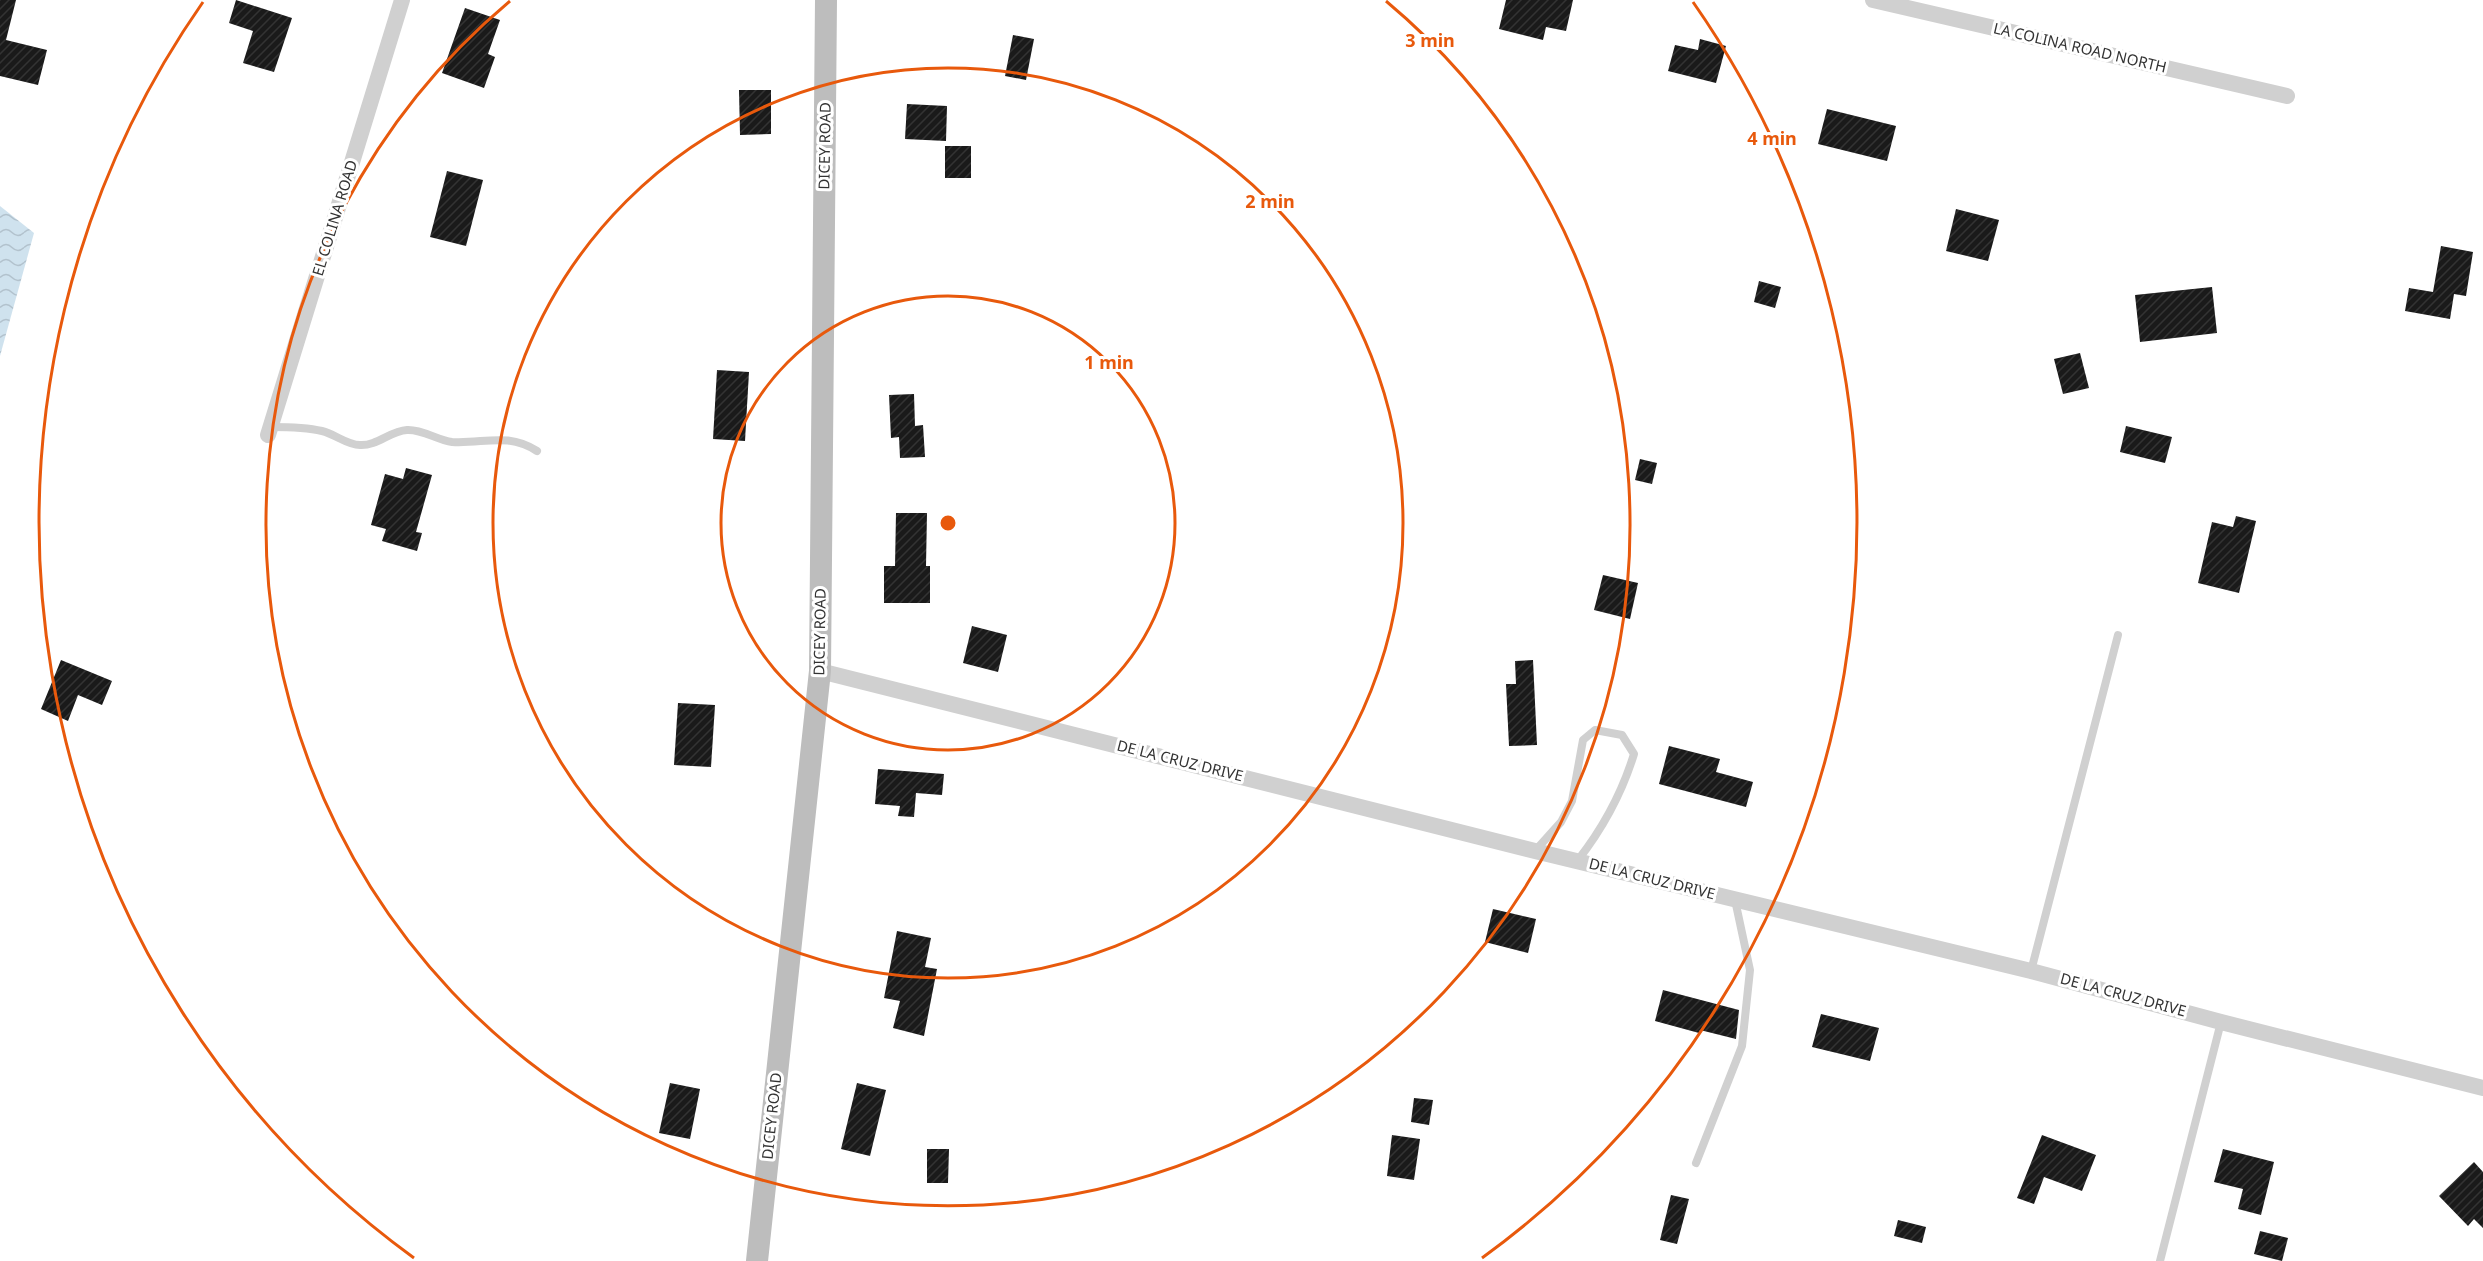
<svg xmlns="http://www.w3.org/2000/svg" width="2483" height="1261" viewBox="0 0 2483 1261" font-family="'Noto Sans',sans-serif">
<defs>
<pattern id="water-waves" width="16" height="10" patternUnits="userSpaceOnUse" patternTransform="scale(1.5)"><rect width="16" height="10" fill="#cfe2ee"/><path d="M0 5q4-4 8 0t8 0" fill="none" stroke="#b2c2cd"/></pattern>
<pattern id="building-hatch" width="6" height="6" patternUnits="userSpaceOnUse" patternTransform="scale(1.5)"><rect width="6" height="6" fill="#1a1a1a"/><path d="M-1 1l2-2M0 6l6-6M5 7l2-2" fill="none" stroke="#333"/></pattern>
</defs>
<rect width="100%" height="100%" fill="#fff"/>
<path fill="url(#water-waves)" d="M0 206 34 233 0 356Z"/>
<g fill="url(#building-hatch)">
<path d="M0 0H16L6 40 47 50 38 85 0 76Z"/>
<path d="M236 0 292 18 274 72 243 63 253 31 229 23Z"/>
<path d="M1506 0H1573L1566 31 1546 27 1543 40 1499 29Z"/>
<path d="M465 8 500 20 488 54 495 57 484 88 442 73Z"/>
<path d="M1013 35 1034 39 1026 80 1005 76Z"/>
<path d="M1700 39 1726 46 1716 83 1668 71 1675 45 1698 50Z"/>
<path d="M739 90H771V134L740 135Z"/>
<path d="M907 104 947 106 946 141 905 139Z"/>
<path d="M1827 109 1896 126 1887 161 1818 144Z"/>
<rect x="945" y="146" width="26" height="32"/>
<path d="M447 171 483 180 466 246 430 237Z"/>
<path d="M1956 209 1999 220 1988 261 1946 251Z"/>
<path d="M2441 246 2473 252 2466 296 2454 294 2450 319 2405 311 2409 288 2433 292Z"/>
<path d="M1759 281 1781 287 1775 308 1754 302Z"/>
<path d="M2212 287 2217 333 2140 342 2135 295Z"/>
<path d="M2080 353 2089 388 2063 394 2054 359Z"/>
<path d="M717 370 749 372 745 441 713 439Z"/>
<path d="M914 394 915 426 923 425 925 457 900 458 899 437 891 438 889 395Z"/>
<path d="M2126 426 2172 437 2165 463 2120 452Z"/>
<path d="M1640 459 1657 463 1652 484 1635 480Z"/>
<path d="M406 468 432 475 416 532 422 533 417 551 382 541 386 529 371 525 385 474 403 479Z"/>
<path d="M896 513H927L926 566H930V603H884V566H895Z"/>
<path d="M2236 516 2256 521 2239 593 2198 583 2212 522 2233 527Z"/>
<path d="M1603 575 1638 583 1630 619 1594 610Z"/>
<path d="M972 626 1007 635 998 672 963 663Z"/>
<path d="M61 660 112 681 102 705 78 695 68 721 41 709Z"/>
<path d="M1533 660 1537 745 1509 746 1506 684H1516L1515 661Z"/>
<path d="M678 703 715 705 711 767 674 765Z"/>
<path d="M1669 746 1720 759 1716 772 1753 782 1746 807 1659 784Z"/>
<path d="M878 769 944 774 942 795 916 793 914 817 898 816 900 806 875 804Z"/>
<path d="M1493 909 1536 919 1528 953 1485 942Z"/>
<path d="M897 931 931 938 925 967 937 969 924 1036 893 1028 900 1001 884 998Z"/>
<path d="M1663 990 1739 1010 1736 1039 1700 1030 1699 1033 1655 1021Z"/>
<path d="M1821 1014 1879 1028 1870 1061 1812 1047Z"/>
<path d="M670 1083 700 1089 690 1139 659 1133Z"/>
<path d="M857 1083 886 1090 870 1156 841 1149Z"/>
<path d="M1414 1098 1433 1100 1429 1125 1411 1122Z"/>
<path d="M1392 1135 1420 1139 1414 1180 1387 1176Z"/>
<path d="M2042 1135 2096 1155 2082 1191 2044 1177 2034 1204 2017 1198Z"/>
<path d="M927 1149H949L948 1183H927Z"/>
<path d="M2223 1149 2274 1162 2261 1215 2238 1209 2243 1189 2214 1182Z"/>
<path d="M2474 1162 2483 1172V1228L2474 1219 2468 1226 2439 1196Z"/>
<path d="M1671 1195 1689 1199 1677 1244 1660 1240Z"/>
<path d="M1898 1220 1926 1227 1922 1243 1894 1236Z"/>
<path d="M2260 1231 2288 1238 2282 1261 2254 1254Z"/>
</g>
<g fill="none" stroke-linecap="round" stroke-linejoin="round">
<g stroke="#d0d0d0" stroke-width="8">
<path d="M271 427C288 427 305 427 322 431 335 434 347 445 360 445 377 446 390 431 407 430 422 429 437 440 452 442 484 444 507 432 537 451"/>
<path d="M1535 851 1561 822 1572 801 1583 740 1595 730 1622 735 1634 754C1622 793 1603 828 1578 860"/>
<path d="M2031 971 2118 635"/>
<path d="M1696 1163 1742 1046 1750 970 1735 900"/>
<path d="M2160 1261 2221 1022"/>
</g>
<g stroke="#d0d0d0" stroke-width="16">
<path d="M1873 0 2287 96"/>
<path d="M268 435 402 0"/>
<path d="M820 671 1535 851 2031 971 2221 1022 2483 1088"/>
</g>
<path stroke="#bdbdbd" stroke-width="22" d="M757 1261 820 671 826 0"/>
</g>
<g fill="none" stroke="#e8590c" stroke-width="3">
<circle cx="948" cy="523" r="227"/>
<circle cx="948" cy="523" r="455"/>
<path d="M1386 1A682 682 0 1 1 510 1"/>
<path d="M414 1258A909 909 0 0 1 203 2M1693 2A909 909 0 0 1 1482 1258"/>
</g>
<g text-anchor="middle" stroke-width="6" stroke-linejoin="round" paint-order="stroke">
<g font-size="15" fill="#333" stroke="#fff">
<text transform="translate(2080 48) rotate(13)" y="5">LA COLINA ROAD NORTH</text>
<text transform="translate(825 146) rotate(-89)" y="5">DICEY ROAD</text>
<text transform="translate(335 218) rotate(-73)" y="5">EL COLINA ROAD</text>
<text transform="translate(820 632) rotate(-89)" y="5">DICEY ROAD</text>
<text transform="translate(1180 761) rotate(14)" y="5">DE LA CRUZ DRIVE</text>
<text transform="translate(1652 879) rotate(14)" y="5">DE LA CRUZ DRIVE</text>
<text transform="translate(2123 995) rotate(15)" y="5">DE LA CRUZ DRIVE</text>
<text transform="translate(772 1116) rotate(-84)" y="5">DICEY ROAD</text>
</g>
</g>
<circle cx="948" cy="523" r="9" fill="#e8590c" stroke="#fff" stroke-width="3"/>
<g font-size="18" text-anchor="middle" font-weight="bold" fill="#e8590c" stroke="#fff" stroke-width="6" stroke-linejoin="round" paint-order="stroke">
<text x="1430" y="47">3 min</text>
<text x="1772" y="145">4 min</text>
<text x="1270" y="208">2 min</text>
<text x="1109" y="369">1 min</text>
</g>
</svg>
